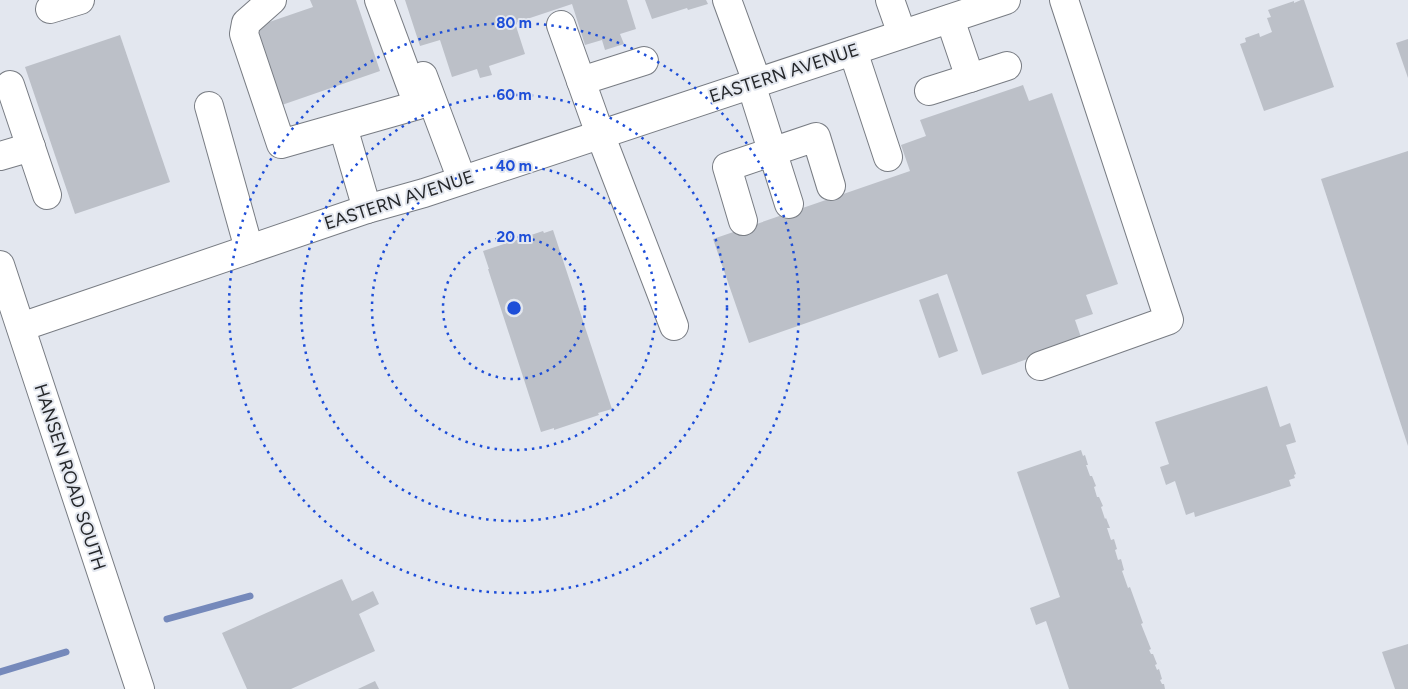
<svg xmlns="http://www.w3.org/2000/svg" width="1408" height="689" viewBox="0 0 1408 689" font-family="Figtree,sans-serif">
<rect width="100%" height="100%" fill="#e3e7ef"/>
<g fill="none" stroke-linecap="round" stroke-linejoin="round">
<g stroke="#7589bb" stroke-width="7">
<path d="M167 619 250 596"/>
<path d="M0 672 66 652"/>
</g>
</g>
<g fill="#bcc0c8">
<path d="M310 0H356L380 71 279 106 252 28 313 7Z"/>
<path d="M405 0H627L636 29 620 34 624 44 605 50 602 40 585 45 572 4 515 23 525 54 489 66 492 75 480 78 477 69 452 77 440 40 420 46Z"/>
<path d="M645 0H706L708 4 688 10 687 8 652 19Z"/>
<path d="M1301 0H1304L1334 87 1264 111 1240 44 1246 42 1245 38 1259 33 1260 37 1272 32 1267 18 1271 17 1268 10 1294 1V3Z"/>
<path d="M120 35 170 182 75 214 25 67Z"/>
<path d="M1408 39V78L1396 43Z"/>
<path d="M1023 85 1029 101 1052 93 1118 284 1086 295 1093 314 1075 320 1082 340 982 375 947 274 749 343 713 239 910 171 901 145 926 136 920 120Z"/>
<path d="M1408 151V446L1321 179Z"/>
<path d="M553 230 612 409 598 413 599 415 554 430V428L541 432 488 269H489L483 251 543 231 544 233Z"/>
<path d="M938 293 958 351 939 358 919 300Z"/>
<path d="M1267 386 1280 427 1290 423 1296 442 1286 445 1296 474 1294 475 1295 478 1289 480 1291 486 1195 517 1194 512 1186 515 1175 481 1166 485 1160 467 1169 464 1155 422Z"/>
<path d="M1081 450 1083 456 1085 455 1088 465H1086L1090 476H1092L1096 486 1094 487 1097 497H1099L1103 506 1101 507 1105 519 1106 518 1110 528H1107L1111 540 1114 539 1117 549 1115 550 1118 560 1121 559 1124 570 1122 571 1128 588 1130 587 1143 623 1141 624 1151 649 1149 650 1151 654H1153L1157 664 1155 665 1157 670 1159 669 1162 679 1160 680 1162 684H1164L1165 689H1069L1046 621 1036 625 1030 608 1060 597 1017 472Z"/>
<path d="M342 579 352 601 373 591 379 604 359 614 375 651 291 689H247L222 633Z"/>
<path d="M1408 644V689H1395L1382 652Z"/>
<path d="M375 681 379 689H358Z"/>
</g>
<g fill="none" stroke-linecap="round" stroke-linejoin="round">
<defs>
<g id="minor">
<path d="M272 0 246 23 244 34 281 144 418 105 379 0"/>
<path d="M727 0 757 82"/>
<path d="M890 0 902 34"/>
<path d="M50 9 80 0"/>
<path d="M950 19 970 78 1007 66"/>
<path d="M561 25 600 134 674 326"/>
<path d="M853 51 888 157"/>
<path d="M423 76 462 180"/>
<path d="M581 81 644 61"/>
<path d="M751 84 789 204"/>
<path d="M10 85 47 195"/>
<path d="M929 91 970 78"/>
<path d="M209 106 249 249"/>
<path d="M343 127 367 209"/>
<path d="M0 156 31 147"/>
<path d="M743 221 727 167 816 137 831 186"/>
<path d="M0 265 140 689"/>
<path d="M21 327 367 209 424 193 1006 0"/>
<path d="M1040 366 1169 320 1064 0"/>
</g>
</defs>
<use href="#minor" stroke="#787c83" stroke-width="30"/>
<use href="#minor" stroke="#fff" stroke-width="28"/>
</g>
<g fill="none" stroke="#1d4ed8" stroke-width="2.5" stroke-dasharray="2.5 5">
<circle cx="514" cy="308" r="71"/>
<circle cx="514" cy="308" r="142"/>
<circle cx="514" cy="308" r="213"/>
<circle cx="514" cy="308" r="285"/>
</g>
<g text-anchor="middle" stroke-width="4" stroke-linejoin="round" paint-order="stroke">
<g font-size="18" fill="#25272a" stroke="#e3e7ef">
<text transform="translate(784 73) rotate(-18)" y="6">EASTERN AVENUE</text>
<text transform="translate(399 200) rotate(-18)" y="6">EASTERN AVENUE</text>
<text transform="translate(70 477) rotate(72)" y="6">HANSEN ROAD SOUTH</text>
</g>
</g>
<circle cx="514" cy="308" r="8" fill="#1d4ed8" stroke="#e3e7ef" stroke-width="2.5"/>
<g font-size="15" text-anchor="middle" font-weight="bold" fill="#1d4ed8" stroke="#e3e7ef" stroke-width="4" stroke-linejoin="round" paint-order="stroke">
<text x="514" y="28">80 m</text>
<text x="514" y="100">60 m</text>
<text x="514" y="171">40 m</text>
<text x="514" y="242">20 m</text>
</g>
</svg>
